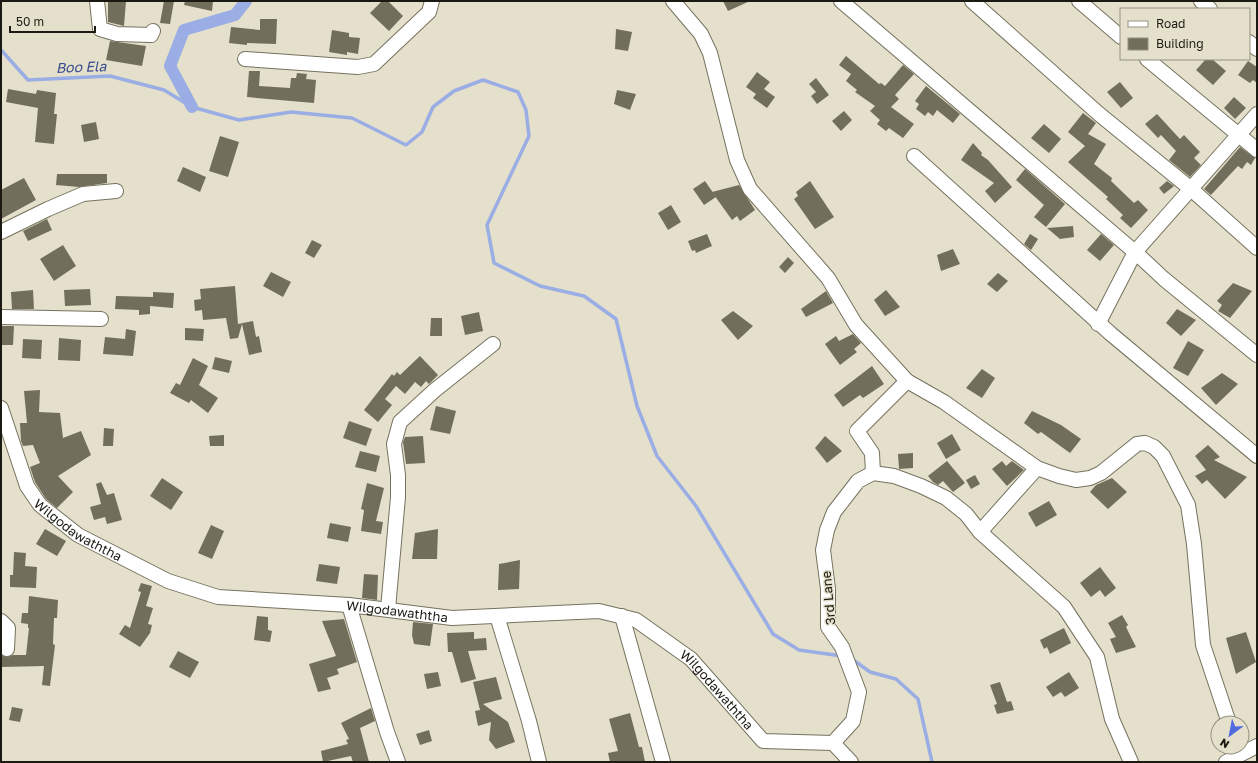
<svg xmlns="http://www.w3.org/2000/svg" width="1258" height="763" viewBox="0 0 1258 763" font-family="'Golos Text',sans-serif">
<rect width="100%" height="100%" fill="#e4e0cb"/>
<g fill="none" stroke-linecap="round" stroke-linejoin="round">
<g stroke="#9aade4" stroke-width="3.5">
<path d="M1 50 28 80 110 76 164 90 192 107 239 120 291 112 352 118 406 145 422 132 433 107 454 91 483 80 518 92 526 110 529 136 487 225 494 263 540 286 584 296 616 319 637 406 657 456 696 506 773 634 799 650 842 656"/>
<path d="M852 659 870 672 896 679 918 699 932 762"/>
</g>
<path stroke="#9aade4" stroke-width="12" d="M192 107 170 66 184 30 235 15 246 1"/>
</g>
<g fill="#716e5b">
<path d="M108 1H126L124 26 108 22Z"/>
<path d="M164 1H174L170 24 160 23Z"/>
<path d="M185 1H213L212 11 184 5Z"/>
<path d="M382 1H388L403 16 389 31 370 13Z"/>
<path d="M723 1H750L728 11Z"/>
<path d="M260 19H277L276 44 247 43V45L229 43 231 27 260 30Z"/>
<path d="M616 29 632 32 628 51 615 49Z"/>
<path d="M332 30 349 33V37L360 38 358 54 347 52V55L329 52Z"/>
<path d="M110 41 146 46 142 66 106 60Z"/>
<path d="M846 56 879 84 881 83 885 86 903 65 914 74 895 95 899 99 891 107 914 124 903 138 889 128 886 131 877 124 880 120 870 111 875 106 855 92 857 90 846 81 851 74 839 65Z"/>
<path d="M1206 59H1212L1226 71 1213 85 1196 70Z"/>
<path d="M1248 61 1257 67V83L1253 80 1250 83 1238 75Z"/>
<path d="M249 71H260L259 86 290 88 291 78H296L297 73 307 74 306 79 316 80 314 103 247 97Z"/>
<path d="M757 72 770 82 764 89 775 97 767 108 753 98 756 94 746 87Z"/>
<path d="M816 78 829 95 817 104 811 96 816 92 809 84Z"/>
<path d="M1120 82 1133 98 1121 108 1107 92Z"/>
<path d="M926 86 960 114 953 123 937 110 933 116 928 112 925 116 916 109 919 104 915 101Z"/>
<path d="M8 89 36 94 37 90 56 93 54 114H57L54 144 35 142 38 108 6 102Z"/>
<path d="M617 90 636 94 630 110 614 104Z"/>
<path d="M1234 97 1246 108 1235 119 1224 108Z"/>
<path d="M844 111 852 120 841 131 832 121Z"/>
<path d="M1083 113 1096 123 1088 134 1106 144 1094 164 1112 178 1111 181 1134 203 1138 200 1148 210 1131 228 1120 218 1123 215 1106 199 1108 197 1068 162 1085 146 1068 132Z"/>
<path d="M1157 114 1180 139 1184 135 1200 152 1194 158 1201 165 1190 177 1169 160 1176 151 1161 135 1158 138 1145 124Z"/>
<path d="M96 122 99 139 84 142 81 125Z"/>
<path d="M1044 124 1061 139 1049 153 1031 138Z"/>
<path d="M220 136 239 142 228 177 209 171Z"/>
<path d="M973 143 982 153 981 155 988 160 1012 187 995 203 985 191 994 183 961 160Z"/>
<path d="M1240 147 1255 158 1251 165 1247 162 1242 169 1238 166 1211 195 1204 189Z"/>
<path d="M183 167 206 177 200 192 177 181Z"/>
<path d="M1025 169 1065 204 1046 227 1034 217 1044 205 1016 180Z"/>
<path d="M57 174H107V183L79 187 56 185Z"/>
<path d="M24 178 36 200 1 219V190Z"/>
<path d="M705 181 716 197 704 205 693 189Z"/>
<path d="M810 181 834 217 815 229 794 199 798 196 796 192Z"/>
<path d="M1167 181 1174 186 1164 194 1159 188Z"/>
<path d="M739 185 755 210 740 221 737 216 732 220 712 192Z"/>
<path d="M671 205 681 222 668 230 658 213Z"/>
<path d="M47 219 52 230 28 241 23 231Z"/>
<path d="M1073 226 1074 237 1060 239 1047 228Z"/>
<path d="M707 234 712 246 696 253 695 250 692 251 688 241Z"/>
<path d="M1030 234 1038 239 1031 250 1024 244Z"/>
<path d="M1101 234 1114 245 1100 261 1087 250Z"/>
<path d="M312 240 322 245 314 258 305 253Z"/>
<path d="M63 245 76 266 54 281 40 259Z"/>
<path d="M953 249 960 264 941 271 937 255Z"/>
<path d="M788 257 794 263 785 273 779 267Z"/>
<path d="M271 272 291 282 283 297 263 286Z"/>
<path d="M998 273 1008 281 997 292 987 284Z"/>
<path d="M1233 283 1252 291 1230 318 1218 311 1222 305 1217 301Z"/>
<path d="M235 286 238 324 253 321 256 337 259 336 262 352 249 355 242 324 238 338 230 339 226 318 203 320 202 310 195 311 194 300 201 299 200 289Z"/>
<path d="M90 289 91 305 65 306 64 290Z"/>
<path d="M33 290 34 309H12L11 292Z"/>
<path d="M886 290 900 307 885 316 874 300Z"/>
<path d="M826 291 833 303 806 317 801 309Z"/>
<path d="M153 292 174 293 173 308 150 306V314L139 315V310L115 309 116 296 153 297Z"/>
<path d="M1177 309 1196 320 1181 336 1166 323Z"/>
<path d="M733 311 753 326 738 340 721 320Z"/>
<path d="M479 312 483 331 465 335 461 316Z"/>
<path d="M431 318H442V336H430Z"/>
<path d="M1 326H14L13 345H1Z"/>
<path d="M185 328 204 329 203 341 185 340Z"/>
<path d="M126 329 136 331 133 356 103 354 105 337 125 339Z"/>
<path d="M853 334 861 343 854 349 857 352 840 365 825 344 836 336 839 341Z"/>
<path d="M59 338 81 340 80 361 58 360Z"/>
<path d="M23 339 42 340 41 359 22 358Z"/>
<path d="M1188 341 1204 350 1188 376 1173 368Z"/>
<path d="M420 356 438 375 429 384 426 381 421 387 415 382 405 394 396 386 385 399 392 405 378 422 364 410 392 374 394 376 397 372 400 375Z"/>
<path d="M215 357 232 361 229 373 212 369Z"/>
<path d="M193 358 208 366 199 385 218 398 208 413 191 400 189 403 170 393 176 383 180 385Z"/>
<path d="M872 366 884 384 863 398 860 395 843 407 834 395Z"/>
<path d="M982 369 995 378 982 398 966 388Z"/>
<path d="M1222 373 1238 384 1216 405 1201 388Z"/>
<path d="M40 390 39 412 60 413 63 438 81 431 91 455 58 476 73 492 57 508 46 499 35 482 30 467 40 463 33 445 23 446 21 441 20 423H27L24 391Z"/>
<path d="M436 406 456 411 450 434 430 430Z"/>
<path d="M1032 411 1061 425 1081 439 1070 453 1041 432 1038 434 1024 423Z"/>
<path d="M349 421 372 429 366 446 343 438Z"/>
<path d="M104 428 114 429 113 446H103Z"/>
<path d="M952 434 961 450 946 459 937 443Z"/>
<path d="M224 435V446H210L209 436Z"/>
<path d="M423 436 425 463 406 464 403 442 405 437Z"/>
<path d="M825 436 842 451 827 463 815 448Z"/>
<path d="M1208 445 1220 457 1214 460 1247 477 1225 499 1207 480 1202 484 1195 476 1206 470 1195 456Z"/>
<path d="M360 451 380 456 376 472 355 467Z"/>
<path d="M913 453V468L899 469 898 454Z"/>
<path d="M947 461 965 483 953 492 943 481 938 485 933 482 928 476Z"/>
<path d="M1002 461 1006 466 1012 461 1024 470 1007 486 992 469Z"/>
<path d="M975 475 980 484 971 489 966 480Z"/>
<path d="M162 478 183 492 171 510 150 496Z"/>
<path d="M1112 478 1127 492 1108 509 1090 492 1096 485Z"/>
<path d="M101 482 107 495 114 493 122 520 107 524 105 517 94 520 90 507 101 504 96 484Z"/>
<path d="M367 483 384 488 376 521 383 522 381 534 361 531 364 510 361 509Z"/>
<path d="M1049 501 1057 515 1036 527 1028 513Z"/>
<path d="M330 523 351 527 348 542 327 538Z"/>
<path d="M211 525 224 531 212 559 198 553Z"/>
<path d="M45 529 66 541 57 556 36 544Z"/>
<path d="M438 529 437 559H412L415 533Z"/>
<path d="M14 552 26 553 25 566 37 567 36 588 10 587V575H13Z"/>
<path d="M520 560 519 589 498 590 499 564Z"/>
<path d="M319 564 340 567 337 584 316 581Z"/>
<path d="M1100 567 1116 588 1105 597 1100 590 1091 597 1080 583Z"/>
<path d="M364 574 378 575 377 600 362 598Z"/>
<path d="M141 583 152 586 146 606 153 608 148 624 152 625 150 633 140 647 119 634 125 625 130 628 141 592 138 591Z"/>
<path d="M29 596 58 600 57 618H54L53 644 55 645 50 686 42 685 44 666 1 667V655L7 657 13 655H26L29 628H28V624L21 623 22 613H28Z"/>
<path d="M1122 615 1128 625 1126 627 1136 647 1116 653 1110 639 1116 637 1108 623Z"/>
<path d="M257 616 268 617V630L272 631 270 642 254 640Z"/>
<path d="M344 619 357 662 337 669 339 674 327 678 331 689 318 692 309 664 336 656 322 621Z"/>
<path d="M413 622 433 624 430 646 414 644 412 635Z"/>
<path d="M1064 628 1071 643 1050 654 1047 647 1044 649 1040 640Z"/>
<path d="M474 632V639L486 638 487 650 468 651 476 679 461 683 452 652H448L447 633Z"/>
<path d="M1246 632 1256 662 1236 674 1226 638Z"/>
<path d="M178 651 199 662 190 678 169 667Z"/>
<path d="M438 672 441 686 427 689 424 674Z"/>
<path d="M1069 672 1079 688 1065 697 1061 692 1053 697 1046 687Z"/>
<path d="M496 677 502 699 483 704 508 722 515 742 496 749 489 740 491 722 478 726 475 711 480 710 473 682Z"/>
<path d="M1000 682 1007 702 1011 701 1014 710 997 714 994 705 997 704 990 685Z"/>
<path d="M12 707 23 709 20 722 9 720Z"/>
<path d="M371 708 375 721 360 728 369 762H353L351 756 323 762 321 751 348 744 346 740 349 739 341 723Z"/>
<path d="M630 713 639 747H642L645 762H610L608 753 618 751 609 719Z"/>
<path d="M429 730 432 741 420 745 416 734Z"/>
</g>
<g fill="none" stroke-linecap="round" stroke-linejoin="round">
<defs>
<g id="minor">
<path d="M97 1 100 29 117 34 151 35 153 31"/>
<path d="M673 1 701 34 710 53 737 160 750 189 828 278 856 325 907 381 944 402 1037 468 1059 476 1076 480 1090 478 1101 473 1137 444 1145 443 1154 447 1163 456 1188 505 1194 544 1203 645 1229 723"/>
<path d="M841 1 1135 252 1164 279 1257 355"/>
<path d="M972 1 1099 114 1191 189 1257 248"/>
<path d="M1079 1 1121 37"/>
<path d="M1201 1 1210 9"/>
<path d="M1249 42 1257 49"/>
<path d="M245 59 358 67 374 64 429 12 432 1"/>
<path d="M1147 59 1257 150"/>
<path d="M914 156 1111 334 1257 456"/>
<path d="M1 232 48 209 83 194 116 191"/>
<path d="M1 317 101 319"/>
<path d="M1098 324 1135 252 1257 114"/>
<path id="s1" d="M1 408 27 486 40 505 78 535 168 581 218 597 349 605 452 618 599 611 636 620 691 659 763 741 833 743"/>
<path d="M873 473 872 453 857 431 907 381"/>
<path d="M980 532 1037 468"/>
<path d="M349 605 387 732 398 762"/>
<path d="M388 609 398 497V475L394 444 400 422 435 390 493 344"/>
<path d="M497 616 529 721 539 762"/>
<path d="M622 616 663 762"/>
<path d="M1 621 8 628 7 649"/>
<path d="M833 743 853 721 859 692 842 647 828 627V589L823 550 827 530 834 512 858 481 873 473 894 476 921 486 946 498 966 514 980 532 1064 607 1097 657 1112 719 1131 762"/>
<path d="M833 743 851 762"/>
<path d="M1226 762 1257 746"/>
</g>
</defs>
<use href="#minor" stroke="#75725f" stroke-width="16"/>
<use href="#minor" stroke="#fff" stroke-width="14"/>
</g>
<g text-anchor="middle" stroke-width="3" stroke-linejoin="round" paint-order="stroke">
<g font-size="13" fill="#1b1a12" stroke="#e4e0cb">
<text dy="5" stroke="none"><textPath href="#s1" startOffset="151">Wilgodawaththa</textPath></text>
<text transform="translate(828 598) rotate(-95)" y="5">3rd Lane</text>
<text dy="5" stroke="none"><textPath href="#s1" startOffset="487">Wilgodawaththa</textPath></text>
<text dy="5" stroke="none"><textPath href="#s1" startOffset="835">Wilgodawaththa</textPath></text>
</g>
<g font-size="14" font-style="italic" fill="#3a4c8f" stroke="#e4e0cb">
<text transform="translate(81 67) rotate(-2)" y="5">Boo Ela</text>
</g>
</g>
<rect width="1258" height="763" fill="none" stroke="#1b1a12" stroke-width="4"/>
<rect x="1120" y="8" width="130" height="52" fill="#e4e0cb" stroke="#949181"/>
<rect x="1128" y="21" width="20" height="6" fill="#ffffff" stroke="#949181"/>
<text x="1156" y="28" font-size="12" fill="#1b1a12">Road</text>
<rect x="1128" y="38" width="20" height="12" fill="#716e5b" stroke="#949181"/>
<text x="1156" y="48" font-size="12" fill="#1b1a12">Building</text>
<g transform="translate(1230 735) rotate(212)"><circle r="19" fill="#e4e0cb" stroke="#949181"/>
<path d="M0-3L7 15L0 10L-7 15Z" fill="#506adf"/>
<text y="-6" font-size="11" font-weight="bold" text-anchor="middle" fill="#1b1a12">N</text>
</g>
<path d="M10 26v6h85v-6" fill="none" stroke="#1b1a12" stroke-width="2"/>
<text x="16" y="26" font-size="12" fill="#1b1a12" stroke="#e4e0cb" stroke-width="3" paint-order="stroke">50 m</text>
</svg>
